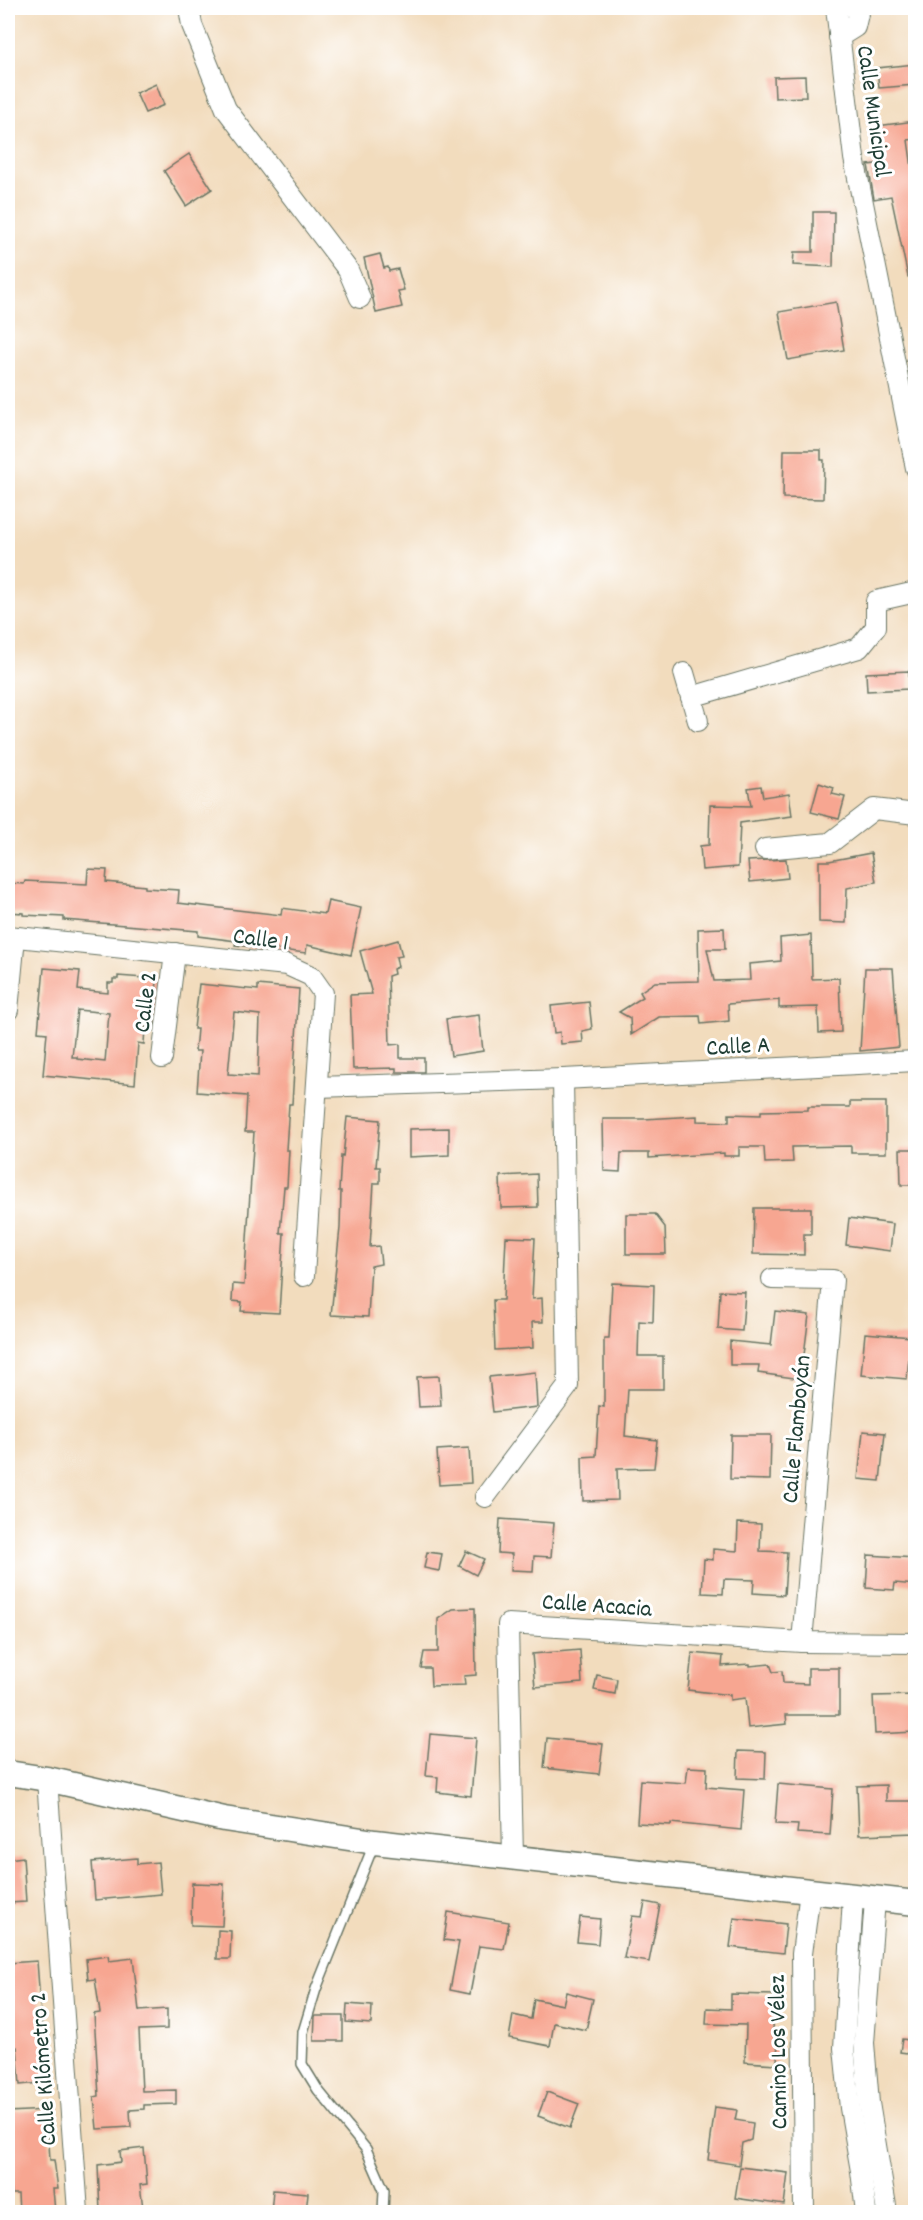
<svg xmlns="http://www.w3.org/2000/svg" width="923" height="2220" viewBox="0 0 923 2220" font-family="Dekko,sans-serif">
<rect width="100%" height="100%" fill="#fff"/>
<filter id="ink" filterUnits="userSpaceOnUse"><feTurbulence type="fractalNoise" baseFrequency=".0167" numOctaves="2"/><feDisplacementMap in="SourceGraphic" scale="12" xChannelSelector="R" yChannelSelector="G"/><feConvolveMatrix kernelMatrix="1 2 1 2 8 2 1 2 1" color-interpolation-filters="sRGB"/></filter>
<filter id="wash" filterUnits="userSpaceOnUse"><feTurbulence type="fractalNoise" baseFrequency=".008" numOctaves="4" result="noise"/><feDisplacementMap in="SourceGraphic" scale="24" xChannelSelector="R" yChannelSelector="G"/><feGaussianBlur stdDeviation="1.35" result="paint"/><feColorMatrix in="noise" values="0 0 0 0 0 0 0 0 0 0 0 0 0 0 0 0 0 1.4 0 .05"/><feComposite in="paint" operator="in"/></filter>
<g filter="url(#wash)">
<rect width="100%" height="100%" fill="#f2dcbd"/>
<g id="blocks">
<g fill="#f7a691" fill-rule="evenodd">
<path d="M915 64V85L879 88 877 68Z"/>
<path d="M805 76 806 97 775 98 774 77Z"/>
<path d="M156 84 164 105 145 113 136 93Z"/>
<path d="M915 121V139L908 140 915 189V276L908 277 891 196 874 199 868 165 883 163 877 126Z"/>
<path d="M189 154 212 189 186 206 164 171Z"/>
<path d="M813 212H834L833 267 793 265 794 252H813Z"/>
<path d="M380 254 384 268 388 267 389 271 398 269 404 290 398 291 402 307 376 313 364 258Z"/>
<path d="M836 302 844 350 788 360 779 312Z"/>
<path d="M784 450H821V460H824L823 499 783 498Z"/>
<path d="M909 671V689L867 691 866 673Z"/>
<path d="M819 783 834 788 832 794 845 797 839 819 811 812Z"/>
<path d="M761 786 763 797 789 793 792 816 740 823 738 867 702 870 700 846 709 845 710 805 751 806 748 788Z"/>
<path d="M871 853 876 882 847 888 846 923 819 922V861H829Z"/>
<path d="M786 859 788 878 750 882 748 861Z"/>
<path d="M88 869 107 870 106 882 145 886V888L179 890 178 903 281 915 282 908 325 914 328 901 361 908 351 955 307 945 306 953 235 945 236 941 198 936V931L64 920V917L23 915V913L8 912V883L24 884 25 881 87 884Z"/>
<path d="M724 928 725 949H707L714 981 750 980 749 964 781 961 780 938 811 935 812 979 839 978 841 1032 819 1033 818 1007 779 1008V1000L728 1004 729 1021 701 1024 700 1016 659 1017 631 1035 630 1018 619 1012 643 997 640 992 655 982 699 981 698 929Z"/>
<path d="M398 940 402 956 396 957 398 967 393 969 394 974 388 976 390 1045 400 1044V1058H424V1072H396V1068L353 1069 350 995 372 994 360 951Z"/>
<path d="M44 968 80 971 78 990 108 993V983H113V979H118V976L157 979 154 1027H145L144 1044 138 1043 135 1084 43 1075 47 1033 38 1032ZM77 1010 109 1013 105 1062 77 1059V1057H72Z"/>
<path d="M865 968H893L899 1047 860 1051Z"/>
<path d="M199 984 258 990V985L299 989 292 1104H289L286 1150H289L287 1187H284L280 1233H284L279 1313 241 1311 242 1302 232 1301 233 1284 244 1285 254 1132H245L247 1096 197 1092 200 1051H195L197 1029H194ZM234 1012 260 1015 258 1076 228 1074Z"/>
<path d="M589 1002 592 1029 582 1031 583 1042 561 1044 560 1032 554 1033 551 1006Z"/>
<path d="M479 1015 483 1051 451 1056 446 1019Z"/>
<path d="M850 1102H886V1153H851V1146L792 1147 793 1162 765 1163 764 1147H739V1156H724V1153L649 1158V1153H621L620 1172 604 1171 603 1119H644L697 1116V1121L729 1122V1114L761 1115V1111L808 1110V1107H850Z"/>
<path d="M347 1117 380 1120 376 1167H380V1183H374L370 1247 379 1246 381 1264 371 1266 368 1317 331 1315 340 1228 341 1191H339L341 1156 343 1157Z"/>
<path d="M449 1128V1155L409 1157V1129Z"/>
<path d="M900 1149H915V1185H901Z"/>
<path d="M537 1174 538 1207 501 1208 500 1176Z"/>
<path d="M754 1208H811V1234H804V1255L753 1254Z"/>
<path d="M626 1214H655L665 1227 666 1254H626Z"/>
<path d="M849 1218 893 1224 890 1251 846 1245Z"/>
<path d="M506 1237 535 1238 532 1299 542 1298 543 1322H532L533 1348 495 1350 493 1300H503Z"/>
<path d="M612 1283 654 1285 653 1322 639 1321 638 1356H663V1389H628L625 1436 657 1440 654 1468 617 1469 618 1500 583 1501 582 1457 596 1456 599 1406 604 1407V1338H609Z"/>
<path d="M720 1291 745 1292 742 1331 718 1329Z"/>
<path d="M775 1311 809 1315 801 1379 758 1373 759 1365H730V1341L771 1345Z"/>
<path d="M865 1333 911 1337 907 1379 861 1375Z"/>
<path d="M535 1372 537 1407 493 1412 489 1377Z"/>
<path d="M439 1376 441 1406 419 1407 417 1377Z"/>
<path d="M863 1431 885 1433 880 1481 858 1479Z"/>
<path d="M731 1435H771L770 1480 730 1479Z"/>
<path d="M469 1448 471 1483 439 1485 437 1450Z"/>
<path d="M500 1519 554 1523 551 1557 534 1556 533 1571 511 1570 512 1554 498 1553Z"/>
<path d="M738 1523 761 1524 760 1551 787 1552 784 1595 753 1593 754 1580 724 1579 723 1594 702 1593 704 1559 713 1560V1549L737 1551Z"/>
<path d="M466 1551 484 1559 476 1575 459 1566Z"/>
<path d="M427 1552 442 1554 439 1571 424 1568Z"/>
<path d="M868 1555 915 1558V1585L895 1583 894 1590 866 1588Z"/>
<path d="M475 1608 476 1675 464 1676 465 1685 431 1686 430 1668H421L424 1652H438V1619L453 1609Z"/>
<path d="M580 1650 582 1683 535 1687 532 1654Z"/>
<path d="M692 1653 723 1656 722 1666 750 1664V1666L770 1664 773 1672 782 1671 783 1683 808 1684V1668H839V1715H786L787 1724 748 1728 745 1698 730 1700V1695L688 1690Z"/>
<path d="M597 1675 617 1679 615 1694 594 1690Z"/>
<path d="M915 1695V1732L875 1734 873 1696Z"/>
<path d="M430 1734 476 1738 471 1796 437 1792 438 1777 426 1776Z"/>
<path d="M547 1738 603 1744 599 1774 544 1768Z"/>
<path d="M738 1751 766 1752 765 1779 737 1778Z"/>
<path d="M688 1767 707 1768 706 1787 744 1790 741 1830 671 1823V1825L637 1823 640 1780 686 1783Z"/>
<path d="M778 1784 833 1789 830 1835 797 1833 798 1825 775 1824Z"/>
<path d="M886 1785V1801H915V1833L859 1835 857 1786Z"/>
<path d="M23 1857 26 1902 8 1903V1859Z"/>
<path d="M137 1858V1864L158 1862 161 1894 95 1900 92 1862Z"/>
<path d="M192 1883 224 1884 222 1926 191 1925Z"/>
<path d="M645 1902 660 1905 649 1962 624 1958 632 1916 642 1917Z"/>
<path d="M448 1912 509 1922 504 1949 479 1946 470 1994 450 1990 459 1942 444 1940Z"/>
<path d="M580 1917 600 1919 598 1944 577 1942Z"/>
<path d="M734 1918 786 1924 783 1953 730 1947Z"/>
<path d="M218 1930 231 1931 230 1959H217Z"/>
<path d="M108 1956 109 1961 133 1958 139 2011 167 2009V2029L139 2030 142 2091 176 2090V2104L144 2105V2109L130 2110 131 2127 97 2129 94 2097 99 2096 94 2014 100 2013 95 1979 88 1980 86 1959Z"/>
<path d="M37 1961 44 2055H47L50 2082 20 2085 17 2047 8 2048V1963Z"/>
<path d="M566 1992 593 1999 586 2030 554 2023 550 2046 509 2038 513 2015 531 2019 534 1999 563 2005Z"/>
<path d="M731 1994 774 1995 773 2036H778L777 2064 745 2062 746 2025 706 2024 707 2008 731 2009Z"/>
<path d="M347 2004 372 2006 371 2024 346 2022Z"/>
<path d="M315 2016H343V2041H314Z"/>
<path d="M902 2039 915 2041V2054L900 2052Z"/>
<path d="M547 2092 579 2104 570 2128 538 2116Z"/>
<path d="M715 2107 737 2110 735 2120 753 2123 751 2140 742 2143 739 2165 708 2160Z"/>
<path d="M47 2110 50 2160H54L58 2189H53L55 2212H19L18 2194H12L8 2165H11L8 2112Z"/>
<path d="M144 2148 147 2184 140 2185 143 2208 129 2210V2212H100L98 2165 121 2162 120 2151Z"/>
<path d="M740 2167 788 2173 784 2205 735 2198Z"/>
<path d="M273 2190 308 2193 306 2212H271Z"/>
</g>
</g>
</g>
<g filter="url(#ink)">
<use href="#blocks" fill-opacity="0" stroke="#697564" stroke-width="1.5"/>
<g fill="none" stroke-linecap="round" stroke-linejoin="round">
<defs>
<path id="service" d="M374 1844 316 1989 303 2032 302 2064 318 2090 366 2149 384 2190 383 2212"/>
<g id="minor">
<path d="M189 8 192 25 226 109 348 270 360 298"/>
<path d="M836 8 854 158 916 468"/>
<path d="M839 37 855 27 858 14 854 8"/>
<path d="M684 673 698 721"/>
<path d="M691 697 859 648 876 627V601L916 592"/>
<path d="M765 849 830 843 874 809 916 814"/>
<path d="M8 936 287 965 311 976 323 993 304 1276"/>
<path d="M8 1010 15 937"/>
<path d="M162 1058 175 953"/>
<path d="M317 1087 563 1079 916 1061"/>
<path d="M772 1279 833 1280 802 1642"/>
<path d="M485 1497 568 1386 563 1079"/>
<path d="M47 1779 78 2212"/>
<path d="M513 1857 508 1624 802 1642 916 1643"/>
<path d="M853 1897 844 2048 850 2108 861 2171 866 2212"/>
<path d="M875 1900 864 2043 869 2103 887 2212"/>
<path d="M804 2212 802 1954 810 1891"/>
</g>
<path id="tertiary" d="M8 1773 47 1779 224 1819 375 1842 916 1903"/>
</defs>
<use href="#service" stroke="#697564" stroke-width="12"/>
<use href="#minor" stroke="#697564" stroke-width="22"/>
<use href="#tertiary" stroke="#697564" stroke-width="27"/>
<use href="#service" stroke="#fff" stroke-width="9"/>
<use href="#minor" stroke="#fff" stroke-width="20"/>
<use href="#tertiary" stroke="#fff" stroke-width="24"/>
</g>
</g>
<g text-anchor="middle" stroke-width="6" stroke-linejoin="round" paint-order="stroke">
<g font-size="24" fill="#1f3d34" stroke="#fff">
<text transform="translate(875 111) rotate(82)" y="8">Calle Municipal</text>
<text transform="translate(261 938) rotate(8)" y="8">Calle 1</text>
<text transform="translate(144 1002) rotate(-83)" y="8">Calle 2</text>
<text transform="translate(738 1045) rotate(-3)" y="8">Calle A</text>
<text transform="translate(795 1429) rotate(-85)" y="8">Calle Flamboyán</text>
<text transform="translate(597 1604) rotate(4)" y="8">Calle Acacia</text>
<text transform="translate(777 2052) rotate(-91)" y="8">Camino Los Vélez</text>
<text transform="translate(42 2069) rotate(-94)" y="8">Calle Kilómetro 2</text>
</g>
</g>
<rect width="923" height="2220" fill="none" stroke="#fff" stroke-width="30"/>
</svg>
